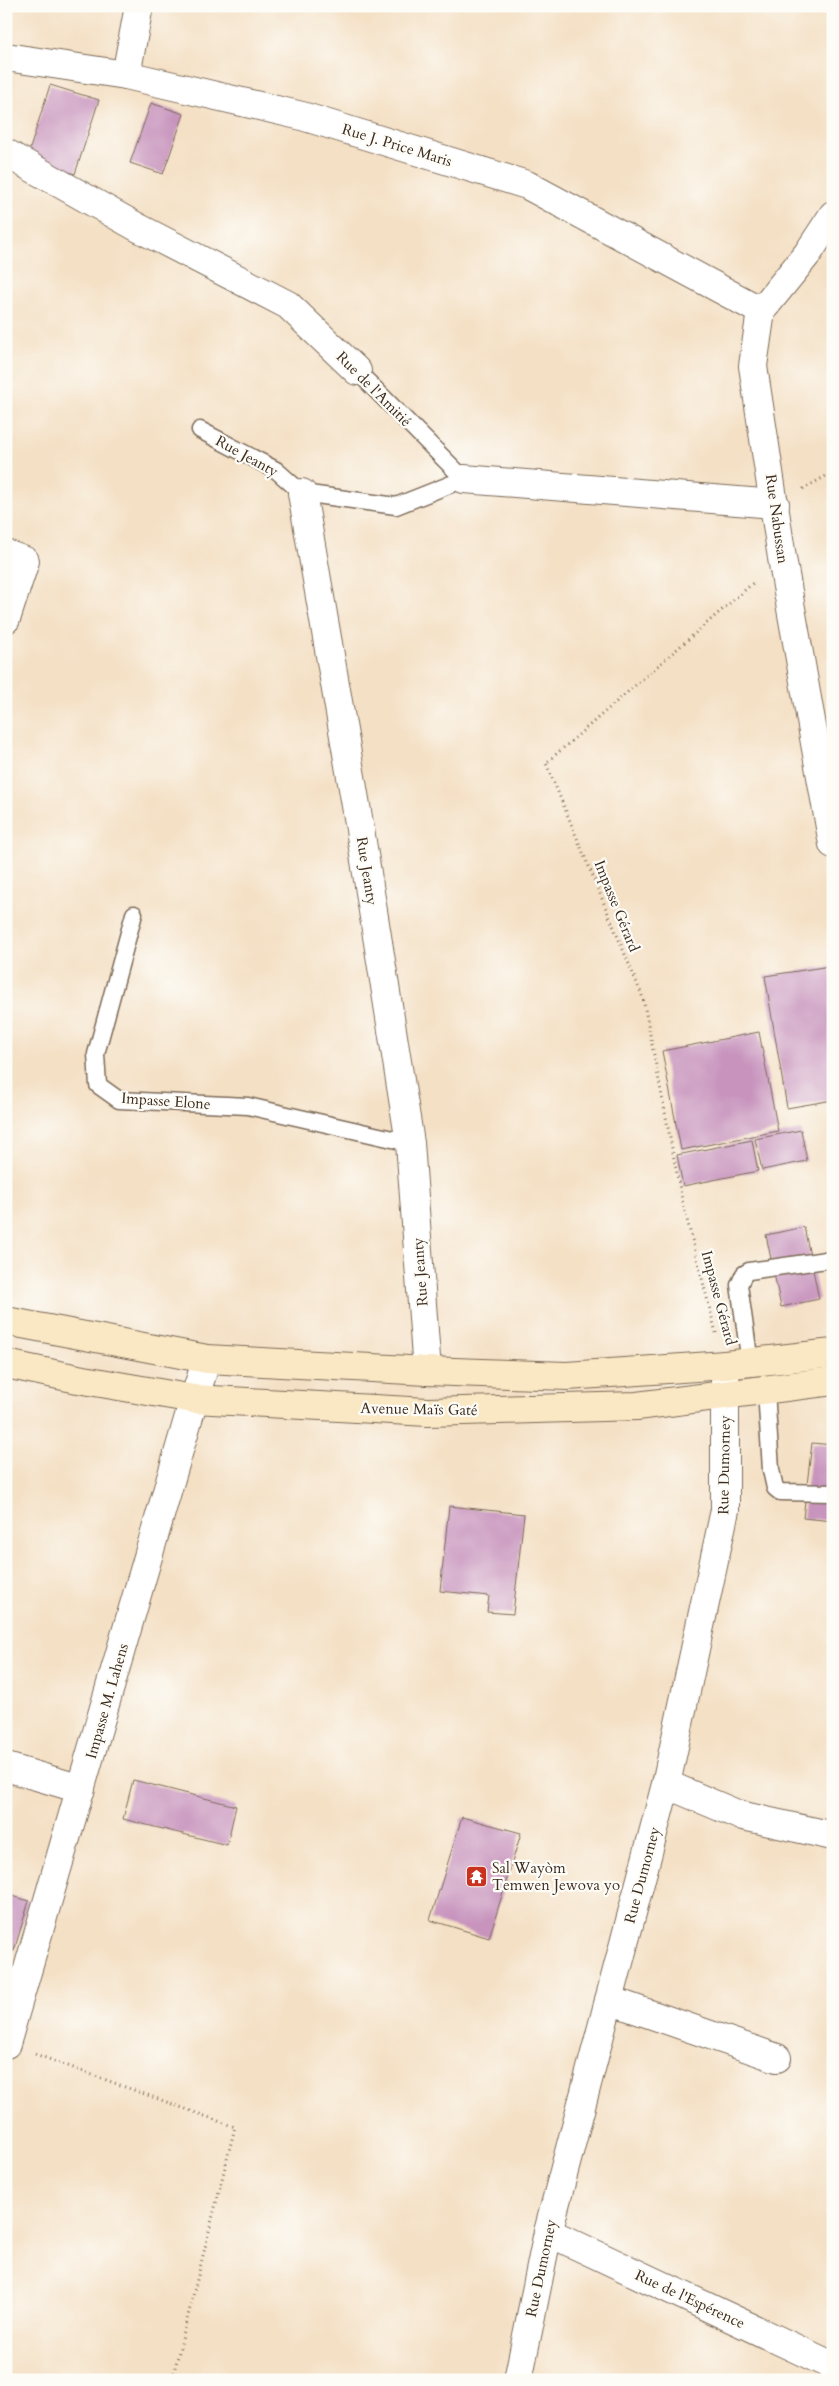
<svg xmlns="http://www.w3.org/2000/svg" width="839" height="2386" viewBox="0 0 839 2386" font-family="Cardo,serif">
<rect width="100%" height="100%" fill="#fdfcf7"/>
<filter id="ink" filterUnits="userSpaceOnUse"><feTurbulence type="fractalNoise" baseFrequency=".02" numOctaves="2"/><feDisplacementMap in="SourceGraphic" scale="10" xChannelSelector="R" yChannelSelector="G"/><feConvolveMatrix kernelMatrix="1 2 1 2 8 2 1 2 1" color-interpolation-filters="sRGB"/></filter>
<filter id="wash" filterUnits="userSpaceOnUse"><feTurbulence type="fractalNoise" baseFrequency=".0096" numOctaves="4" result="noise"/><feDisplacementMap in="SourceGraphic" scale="20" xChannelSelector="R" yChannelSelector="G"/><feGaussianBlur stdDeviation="1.12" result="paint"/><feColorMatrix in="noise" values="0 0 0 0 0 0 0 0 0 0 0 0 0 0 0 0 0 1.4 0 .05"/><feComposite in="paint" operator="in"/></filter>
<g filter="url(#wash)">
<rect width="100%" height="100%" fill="#f4e0c5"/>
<g id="blocks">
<g fill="#c894be">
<path d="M50 85 99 100 75 174 27 158Z"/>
<path d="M151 103 184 114 163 174 130 163Z"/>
<path d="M830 966 833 980V1100L787 1108 765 976Z"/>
<path d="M759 1032 778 1131 681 1150 662 1051Z"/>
<path d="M801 1130 807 1161 762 1170 755 1139Z"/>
<path d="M752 1140 758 1171 683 1186 677 1155Z"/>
<path d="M804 1227 819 1299 781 1307 766 1235Z"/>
<path d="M812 1443 833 1445V1521L803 1518Z"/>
<path d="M449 1506 524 1514 513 1614 487 1612 489 1596 440 1591Z"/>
<path d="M133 1780 236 1806 227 1845 123 1819Z"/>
<path d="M462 1817 521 1833 489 1938 430 1920Z"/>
<path d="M6 1894 29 1901 14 1951 6 1949Z"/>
</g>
</g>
</g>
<g filter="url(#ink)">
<use href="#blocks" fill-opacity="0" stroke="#7c6a58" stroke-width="1"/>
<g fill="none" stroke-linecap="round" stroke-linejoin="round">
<defs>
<g id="service">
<path d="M200 430 276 470 302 493 396 506 464 479 357 371"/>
<path d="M134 914 96 1054 98 1085 119 1100 248 1106 410 1143"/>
<path d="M750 1363 739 1285 744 1274 749 1271 833 1259"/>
<path d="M766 1390 771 1470 775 1488 780 1492 833 1493"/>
</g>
<g id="minor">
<path d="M6 57 126 75 302 116 527 185 761 311"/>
<path d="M126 75 139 6"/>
<path d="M6 153 137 227 288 305 357 371"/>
<path d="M833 215 808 253 761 311 753 366 782 558 833 844"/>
<path d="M464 479 775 504"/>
<path d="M302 493 359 823 410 1143 427 1371"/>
<path d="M6 554 25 561 6 619"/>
<path d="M6 1767 81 1789"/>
<path d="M666 1784 739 1815 833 1836"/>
<path d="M609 2000 777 2058"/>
<path d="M6 2044 194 1399 207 1359"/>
<path d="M548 2232 833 2366"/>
<path d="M518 2380 548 2232 666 1784 725 1510V1365"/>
</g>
<g id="secondary">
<path d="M6 1321 207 1359 427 1371 567 1376 725 1365 833 1353"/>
<path d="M6 1364 78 1379 194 1399 428 1412 637 1406 833 1381"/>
</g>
</defs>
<use href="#service" stroke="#7c6a58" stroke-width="19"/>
<use href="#minor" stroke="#7c6a58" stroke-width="30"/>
<use href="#secondary" stroke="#7c6a58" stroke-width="30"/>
<g stroke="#7c6a58" stroke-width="3" stroke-dasharray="1 4" stroke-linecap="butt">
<path d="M803 489 833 472"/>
<path d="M716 1333 682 1200 643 998 546 763 753 583"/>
<path d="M35 2054 235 2127 172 2380"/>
</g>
<use href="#service" stroke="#fff" stroke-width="16"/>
<use href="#minor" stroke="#fff" stroke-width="28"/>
<use href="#secondary" stroke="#fae7c3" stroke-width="28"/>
</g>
</g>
<defs>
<symbol id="temple-square" viewBox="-11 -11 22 22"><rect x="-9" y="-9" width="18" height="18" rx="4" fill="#c8321e" stroke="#fdfcf7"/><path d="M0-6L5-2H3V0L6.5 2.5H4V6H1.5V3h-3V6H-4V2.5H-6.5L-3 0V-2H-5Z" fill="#fff"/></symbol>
</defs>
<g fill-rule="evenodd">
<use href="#temple-square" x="464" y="1864" width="25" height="25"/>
</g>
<g text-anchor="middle" stroke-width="4.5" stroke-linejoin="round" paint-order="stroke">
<g font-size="15" fill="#3b2a1e" stroke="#fdfcf7">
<text transform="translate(397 145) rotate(17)" y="5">Rue J. Price Maris</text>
<text transform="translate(374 389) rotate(45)" y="5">Rue de l'Amitié</text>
<text transform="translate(247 456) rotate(29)" y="5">Rue Jeanty</text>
<text transform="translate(777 519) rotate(82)" y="5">Rue Nabussan</text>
<text transform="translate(367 871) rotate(81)" y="5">Rue Jeanty</text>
<text transform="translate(617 906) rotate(68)" y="5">Impasse Gérard</text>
<text transform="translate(166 1101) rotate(4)" y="5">Impasse Elone</text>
<text transform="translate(420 1272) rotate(-94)" y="5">Rue Jeanty</text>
<text transform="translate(719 1298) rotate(75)" y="5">Impasse Gérard</text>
<text transform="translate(419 1409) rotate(1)" y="5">Avenue Maïs Gaté</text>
<text transform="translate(724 1465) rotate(-89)" y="5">Rue Dumorney</text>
<text transform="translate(107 1701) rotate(-74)" y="5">Impasse M. Lahens</text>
<text transform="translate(642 1875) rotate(-75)" y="5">Rue Dumorney</text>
<text transform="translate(541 2268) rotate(-78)" y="5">Rue Dumorney</text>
<text transform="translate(690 2299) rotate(25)" y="5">Rue de l'Espérence</text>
</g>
<g font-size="15" fill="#3b2a1e" stroke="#fdfcf7" text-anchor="start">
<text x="492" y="1873">Sal Wayòm<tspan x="492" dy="17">Temwen Jewova yo</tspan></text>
</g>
</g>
<rect width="839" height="2386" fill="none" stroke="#fdfcf7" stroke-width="25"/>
</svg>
